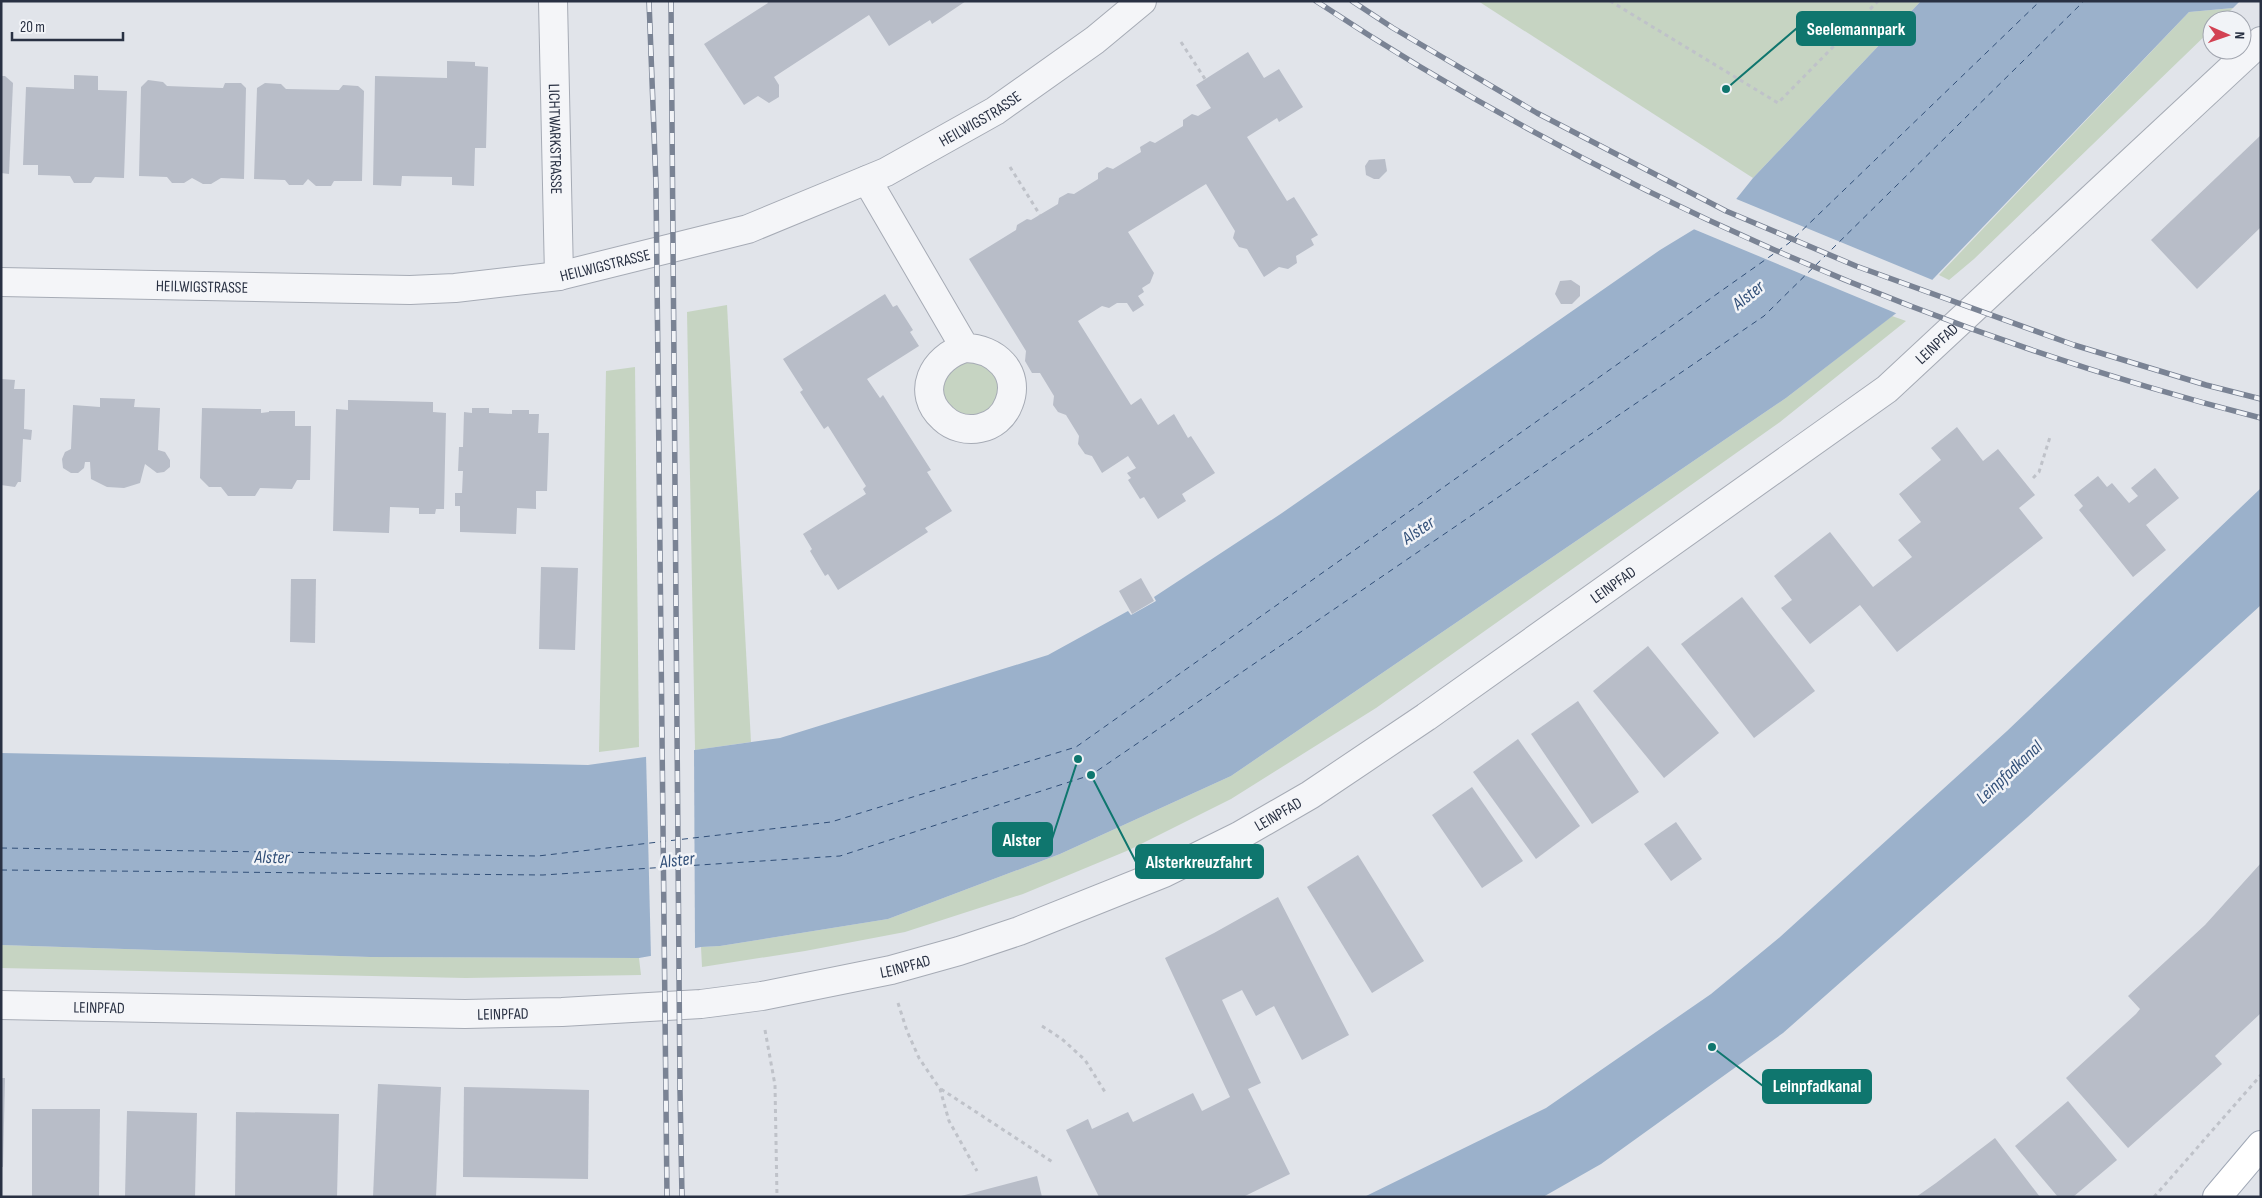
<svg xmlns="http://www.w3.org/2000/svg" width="2262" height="1198" viewBox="0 0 2262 1198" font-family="'Sofia Sans Condensed',sans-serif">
<rect width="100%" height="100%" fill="#e1e4ea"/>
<g fill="#c6d4c2">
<path d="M1478 1H1921L1753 178Z"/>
<path d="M2233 8 2221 20H2212V29L1974 259 1949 280 1939 275 2189 12Z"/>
<path d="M727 305 751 742 695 750 687 312Z"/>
<path d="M1892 316 1906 321 1780 422 1376 708 1231 799 1129 850 1023 894 905 932 805 951 702 967 701 947 720 946 888 919 1060 854 1231 776 1786 398Z"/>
<circle cx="971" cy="388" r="28"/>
<path d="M635 367 639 747 599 752 606 371Z"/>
<path d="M1 945 370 957 639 958 641 975 466 978 1 968Z"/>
</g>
<g fill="#9bb1cb">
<path d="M1921 1H2240L2233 8 2189 12 1912 301 1786 398 1231 776 1060 854 888 919 720 946 701 947 639 958 370 957 1 945V753L588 765 780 738 1048 655 1128 611 1131 615 1156 601 1154 597 1282 513 1660 250 1729 208 1753 178Z"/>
<path d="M2261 488V605L2028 817 1783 1033 1601 1164 1543 1197H1364L1546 1108 1711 994 1780 937 2007 731Z"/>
</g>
<g fill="#e1e4ea">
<path d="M1734 198 1935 281H1936L1913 303 1898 314 1691 228 1728 206Z"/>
<path d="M694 747 695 950 651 958 646 754Z"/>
</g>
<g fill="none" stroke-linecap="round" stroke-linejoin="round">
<g stroke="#314f78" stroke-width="1" stroke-dasharray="6 5" stroke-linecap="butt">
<path d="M1 848 538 856 831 822 1076 747 1789 243 2040 1"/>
<path d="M1 870 543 875 840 856 1091 775 1764 316 2084 1"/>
</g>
</g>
<g fill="#b8bdc8">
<path d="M767 1H966L932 24 930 20 889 46 869 15 774 77 779 85V97L769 103 758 96 744 105 704 44 768 3Z"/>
<path d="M1248 52 1264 78 1279 69 1303 107 1279 122 1277 118 1247 137 1287 201 1294 197 1318 235 1311 239 1314 245 1296 256 1297 263 1288 269 1279 267 1264 277 1247 249 1239 247 1233 238 1235 231 1206 184 1128 232 1154 273 1150 283 1142 288 1144 292 1138 296 1144 305 1133 312 1127 303H1117L1109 308 1102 306 1078 321 1131 405 1141 398 1158 425 1174 414 1188 438 1191 436 1215 473 1182 494 1186 501 1158 519 1144 497 1140 499 1128 480 1131 478 1127 473 1136 468 1128 456 1102 473 1092 456 1085 454 1078 444 1079 436 1066 415 1058 412 1053 405 1054 396 1040 373H1032L1025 361 1026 351 969 259 1016 230 1017 225 1027 219 1031 220 1058 204 1059 198 1068 193 1074 194 1098 179V173L1107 167 1113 169 1141 152 1140 147 1150 141 1155 143 1183 126V120L1192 114 1198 116 1211 108 1196 85Z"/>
<path d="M447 61 475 62V66L488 67 486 148H475L474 186 452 185V177L402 176 401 186 373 185 375 76 447 78Z"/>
<path d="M74 75 98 76V90L127 91 124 178 95 177 91 183H74L70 176 38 175V165H23L26 87 74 89Z"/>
<path d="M1 76H5L13 83 9 174 1 173Z"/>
<path d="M148 80 163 82 167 86 193 87 223 88 225 83H241L246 88 244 179 221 178 211 184H203L192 178 184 183H172L167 177 139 176 141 87Z"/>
<path d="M265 83 281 84 286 89 339 90 343 85 358 86 364 91 362 181H334L331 186H316L308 179 303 185H289L285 180 254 179 257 88Z"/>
<path d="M2261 135V227L2197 289 2151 240Z"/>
<path d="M1385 159 1387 171 1379 179H1374L1366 175 1365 166 1369 160Z"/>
<path d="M1571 280 1580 286V296L1572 304H1561L1555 294 1560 281Z"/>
<path d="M885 294 893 307 897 305 913 330 910 332 919 346 867 379 880 398 883 395 931 470 927 472 952 511 925 528 928 532 838 590 828 574 825 576 810 551 812 549 803 534 866 494 863 489 866 486 828 426 824 429 800 392 803 390 783 359Z"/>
<path d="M1 379 15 380 14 389H25L24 429 32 430 31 440 23 439 21 482H18L15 487 1 485Z"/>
<path d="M100 398 135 399 134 407 160 408 158 450 165 452 170 460V467L164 472 157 473 145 464 140 483 124 488 107 487 91 479 90 462H85L84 468 78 473H71L63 468 62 459 65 452 71 449 73 405 100 407Z"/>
<path d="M348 400 433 402V412L446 413 444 509H436L435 514H419V508L390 507 389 533 333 531 336 409 348 410Z"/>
<path d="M202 408 261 409V413L269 412V411H295V426H311L310 480H297L292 489 260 488 255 496H228L221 487H209L200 478Z"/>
<path d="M472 408H489V413L512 414V410H529V414H539L538 433H549L547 491H536V509L517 508 516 534 460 532V506H455V493H462L463 471H458L459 447H463L464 412 472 413Z"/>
<path d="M1957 427 1983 461 1998 449 2035 495 2019 508 2043 538 1897 652 1860 605 1810 644 1781 608 1792 600 1774 576 1830 532 1873 587 1912 557 1898 540 1921 522 1899 494 1941 460 1931 448Z"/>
<path d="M2155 468 2179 498 2146 525 2166 550 2133 577 2079 510 2083 506 2074 495 2098 476 2107 487 2112 483 2129 503 2138 496 2131 488Z"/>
<path d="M541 567 578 568 575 650 539 649Z"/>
<path d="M1141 578 1154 601 1132 614 1119 591Z"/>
<path d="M291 579H316L315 643 290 642Z"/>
<path d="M1742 597 1815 691 1754 738 1681 644Z"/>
<path d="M1648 646 1719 733 1664 778 1593 691Z"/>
<path d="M1578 701 1639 792 1592 824 1531 734Z"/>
<path d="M1518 739 1580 826 1536 859 1473 772Z"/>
<path d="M1472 787 1523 861 1482 888 1432 815Z"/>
<path d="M1676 822 1702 859 1671 881 1644 844Z"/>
<path d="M1358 855 1424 961 1372 993 1307 887Z"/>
<path d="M2261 863V1013L2215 1056 2222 1064 2128 1148 2066 1078 2136 1014 2140 1009 2128 996 2205 925Z"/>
<path d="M1278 897 1349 1035 1302 1060 1274 1006 1256 1016 1242 990 1222 1000 1261 1083 1248 1089 1290 1174 1243 1197H1099L1066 1130 1088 1119 1092 1129 1128 1112 1133 1122 1193 1093 1202 1111 1230 1097 1165 958 1214 933Z"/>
<path d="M1 1078H5L3 1167H1Z"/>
<path d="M378 1084 441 1087 436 1197H373Z"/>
<path d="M464 1087 589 1090 588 1179 463 1177Z"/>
<path d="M2068 1101 2117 1160 2073 1197H2058L2015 1146Z"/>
<path d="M32 1109H100L99 1196H32Z"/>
<path d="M127 1111 197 1113 195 1197H125Z"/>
<path d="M236 1112 339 1114 337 1197H235Z"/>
<path d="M1995 1138 2040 1197H1916L1936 1183Z"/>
<path d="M1037 1176 1042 1197H961V1196Z"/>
</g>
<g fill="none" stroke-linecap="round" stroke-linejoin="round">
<defs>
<g id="minor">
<path id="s1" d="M553 1 559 276"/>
<path d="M867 180 965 348C995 348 1021 372 1009 403 999 431 963 437 943 418 915 393 933 357 965 348"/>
<path id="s2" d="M1 282 410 290 455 288 559 276 748 229 886 172 995 111 1095 40 1142 1"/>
<path id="s3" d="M1 1005 465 1014 562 1012 701 1004 762 996 891 970 959 951 1019 931 1164 873 1239 836 1310 795 1426 717 1887 389 2261 41"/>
</g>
<path id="major" d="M2217 1197 2261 1145"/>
</defs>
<use href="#minor" stroke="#a6abb5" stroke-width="30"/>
<use href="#major" stroke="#a0a8b6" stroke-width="30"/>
<g stroke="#bfc2c9" stroke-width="3" stroke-dasharray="4 4" stroke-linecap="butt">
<path d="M1610 1 1778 103 1878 1"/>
<path d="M1181 42 1205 79"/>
<path d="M1010 167 1040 215"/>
<path d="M2033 478 2039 472 2050 437"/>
<path d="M898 1003 907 1031 919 1058 940 1089 949 1121 977 1171"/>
<path d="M1042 1026 1062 1039 1085 1060 1105 1092"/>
<path d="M765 1030 775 1085 777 1197"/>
<path d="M941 1089 1054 1163"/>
<path d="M2154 1197 2261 1075"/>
</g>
<use href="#minor" stroke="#f4f5f8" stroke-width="28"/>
<use href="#major" stroke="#fff" stroke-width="28"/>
<defs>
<g id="rail">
<path d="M649 1 656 185 667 1197"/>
<path d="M671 1 680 1090 682 1197"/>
<path d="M1316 1C1600 189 1931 334 2261 418"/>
<path d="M1352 1 1393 28 1537 113 1726 211 1856 266 2074 345 2206 385 2261 399"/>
</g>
</defs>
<use href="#rail" stroke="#7a8394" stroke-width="5.5"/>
<use href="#rail" stroke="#f1f3f7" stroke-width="4" stroke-dasharray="11" stroke-linecap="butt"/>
</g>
<g text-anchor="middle" stroke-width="5" stroke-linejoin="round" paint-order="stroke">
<g font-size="16" fill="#293143" stroke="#f1f3f7">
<text dy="6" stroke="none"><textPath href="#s2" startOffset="1011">HEILWIGSTRASSE</textPath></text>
<text dy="6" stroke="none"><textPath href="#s1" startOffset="138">LICHTWARKSTRASSE</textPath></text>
<text dy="6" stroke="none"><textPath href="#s2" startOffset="606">HEILWIGSTRASSE</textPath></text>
<text dy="6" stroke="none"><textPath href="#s2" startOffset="201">HEILWIGSTRASSE</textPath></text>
<text dy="6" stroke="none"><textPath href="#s3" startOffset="2122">LEINPFAD</textPath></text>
<text dy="6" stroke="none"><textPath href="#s3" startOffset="1718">LEINPFAD</textPath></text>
<text dy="6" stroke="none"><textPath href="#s3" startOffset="1312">LEINPFAD</textPath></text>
<text dy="6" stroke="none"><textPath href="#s3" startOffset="908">LEINPFAD</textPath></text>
<text dy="6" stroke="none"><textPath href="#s3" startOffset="98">LEINPFAD</textPath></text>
<text dy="6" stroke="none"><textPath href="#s3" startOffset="502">LEINPFAD</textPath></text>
</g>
<g font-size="18" font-style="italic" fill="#314f78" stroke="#f1f3f7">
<text transform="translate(1748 295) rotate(-39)" y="6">Alster</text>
<text transform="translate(1418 530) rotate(-34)" y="6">Alster</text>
<text transform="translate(2009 772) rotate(-43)" y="6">Leinpfadkanal</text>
<text transform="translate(272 857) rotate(1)" y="6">Alster</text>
<text transform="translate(677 860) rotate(-7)" y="6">Alster</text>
</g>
</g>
<path fill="none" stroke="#0f766e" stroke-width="2" d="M1726 89L1797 28M1078 759L1052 839M1091 775L1136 862M1712 1047L1763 1086"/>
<g fill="#0f766e" stroke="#f1f3f7" stroke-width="2">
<circle cx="1726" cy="89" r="5"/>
<circle cx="1078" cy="759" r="5"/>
<circle cx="1091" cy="775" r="5"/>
<circle cx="1712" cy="1047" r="5"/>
</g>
<g fill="#0f766e" stroke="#0f766e" stroke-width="2">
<rect x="1797" y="12" width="118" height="33" rx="5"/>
<rect x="993" y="823" width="59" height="33" rx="5"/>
<rect x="1136" y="845" width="127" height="33" rx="5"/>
<rect x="1763" y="1070" width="108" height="33" rx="5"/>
</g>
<g font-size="18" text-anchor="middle" font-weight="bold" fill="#fff">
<text x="1856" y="35">Seelemannpark</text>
<text x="1022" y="846">Alster</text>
<text x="1199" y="868">Alsterkreuzfahrt</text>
<text x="1817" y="1092">Leinpfadkanal</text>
</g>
<rect width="2262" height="1198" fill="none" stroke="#293143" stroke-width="5"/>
<g transform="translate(2227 35) rotate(92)"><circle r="24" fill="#f1f3f7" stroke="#a1a5af"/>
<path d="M0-4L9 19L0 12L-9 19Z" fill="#d34253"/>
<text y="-8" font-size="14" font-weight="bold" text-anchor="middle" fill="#293143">N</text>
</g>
<path d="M12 32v8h111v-8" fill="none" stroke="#293143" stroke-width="2.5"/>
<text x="20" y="32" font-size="15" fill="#293143" stroke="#f1f3f7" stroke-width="4" paint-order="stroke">20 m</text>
</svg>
